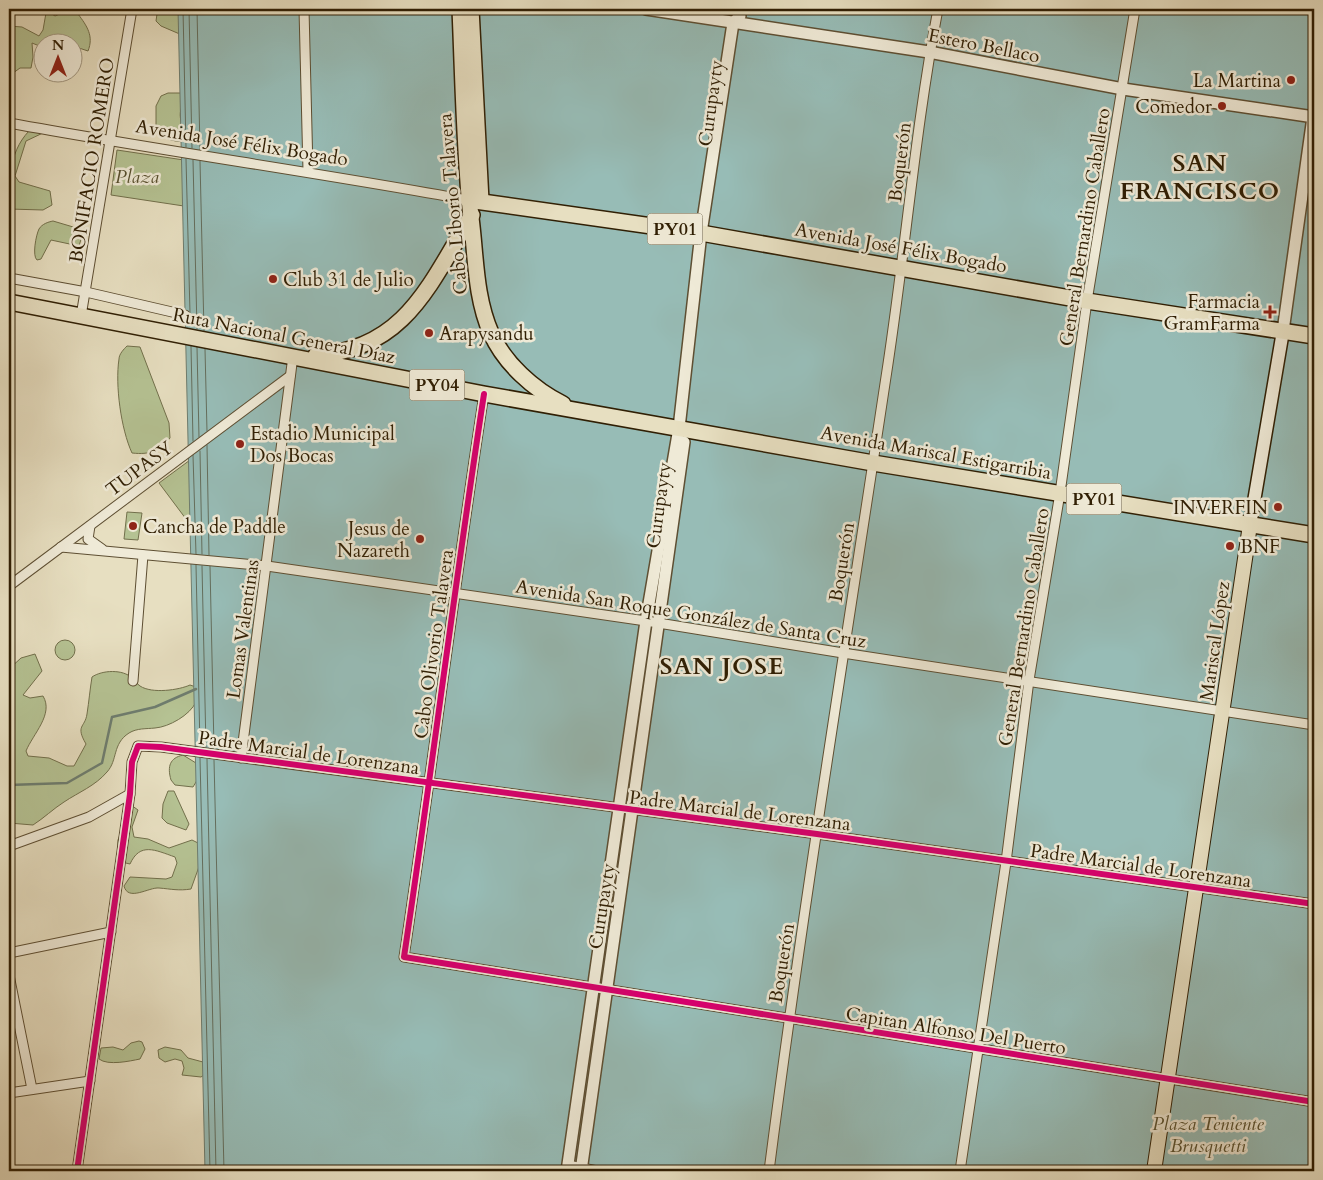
<svg xmlns="http://www.w3.org/2000/svg" width="1323" height="1180" viewBox="0 0 1323 1180" font-family="Cardo,serif">
<rect width="100%" height="100%" fill="#e7dfc1"/>
<filter id="stains"><feTurbulence type="fractalNoise" baseFrequency=".004" numOctaves="4"/><feColorMatrix values="0 0 0 0 .2 0 0 0 0 .09 0 0 0 0 .02 0 0 0 .5 -.17"/></filter>
<radialGradient id="worn" r=".72"><stop offset=".6" stop-color="#630" stop-opacity="0"/><stop offset="1" stop-color="#630" stop-opacity=".3"/></radialGradient>
<g fill="#b5c293" stroke="#72704c">
<path d="M163 9H206L182 35 161 26 156 21 157 14Z"/>
<path d="M49 12 55 16 62 13 78 14C87 26 94 36 88 51L79 48 73 53 72 42H42V47L32 43 33 57 31 68H20L9 76V26L22 27 39 36 43 30 46 13Z"/>
<path d="M168 93H190C174 115 180 120 191 142 177 142 164 141 156 129V106L161 96Z"/>
<path d="M33 127 45 132 26 141 15 176 19 182 50 191 52 205 43 210 9 209C9 177 9 149 33 127Z"/>
<path d="M117 150 204 163 197 208 111 195Z"/>
<path d="M53 221 80 229 82 236 79 246 51 240 41 259 37 260C32 256 36 235 39 229 42 224 48 222 53 221Z"/>
<path d="M127 346 140 347 169 423 170 438C159 451 150 455 132 453 121 429 115 385 119 359 119 354 124 349 127 346Z"/>
<path d="M217 440 192 527 159 483Z"/>
<path d="M127 512 142 513 138 540 124 539Z"/>
<circle cx="65" cy="650" r="10"/>
<path d="M35 654 42 671 23 695 30 698 43 696C54 714 33 734 26 751L28 756 49 758 67 766H74L86 744C75 725 85 728 87 714 89 701 90 689 92 677 102 670 123 669 132 678 135 680 137 684 140 686 152 694 179 690 190 685L196 687C196 691 197 698 196 702 190 715 169 727 155 728 146 729 137 728 129 733 112 744 118 760 107 772 95 786 79 792 64 802 53 809 44 818 33 825L9 823V669L21 658Z"/>
<path d="M183 755 196 763 199 777 193 787 175 785 171 780C167 766 170 758 183 755Z"/>
<path d="M168 791H174L189 824 186 830 167 823 162 818 163 804Z"/>
<path d="M131 805 138 810 132 827 134 837 148 839 169 848 192 840 198 843 201 861 191 889C179 891 171 889 159 888 149 887 128 902 124 886L130 877 166 879 172 877 177 863 175 857C155 850 140 842 130 864L117 861 118 840Z"/>
<path d="M139 1041 142 1042 145 1049 140 1059C130 1061 108 1066 99 1059L101 1048 113 1047 123 1050 131 1043Z"/>
<path d="M165 1047 181 1050 188 1058 203 1062 207 1073 201 1077 182 1075 184 1068 182 1061 175 1059 165 1062 159 1058 158 1050Z"/>
</g>
<path fill="#97bcb6" stroke="#6e7d6f" d="M178 9H1314V1171H205Z"/>
<g fill="none" stroke-linecap="round" stroke-linejoin="round">
<g stroke="#646e5d" stroke-width="1">
<path d="M183 9 186 147"/>
<path d="M189 9 192 148"/>
<path d="M197 9 200 150"/>
<path d="M186 159 190 313"/>
<path d="M193 160 197 329"/>
<path d="M200 161 204 331"/>
<path d="M191 346 193 441"/>
<path d="M197 347 199 437"/>
<path d="M205 349 207 431"/>
<path d="M207 445 209 555"/>
<path d="M200 451 202 554"/>
<path d="M193 455 196 554"/>
<path d="M196 565 200 747"/>
<path d="M202 566 206 747"/>
<path d="M210 566 214 748"/>
<path d="M200 758 210 1171"/>
<path d="M207 759 216 1171"/>
<path d="M214 760 224 1171"/>
</g>
<path stroke="#6e7d6f" stroke-width="2.5" d="M9 785 67 783 102 763 112 717 155 707 196 689"/>
<defs>
<g id="minor">
<path d="M304 9 308 171"/>
<path d="M9 123C162 151 315 172 468 200"/>
<path d="M9 278 86 292 185 315"/>
<path d="M81 316 132 9"/>
<path d="M484 394C455 582 432 770 404 957L1314 1102"/>
<path d="M90 526 88 539 102 549"/>
<path d="M61 547 267 566 646 621 843 653 1314 725"/>
<path d="M9 586 290 376"/>
<path d="M133 681 143 555"/>
<path d="M241 758 293 356"/>
<path d="M9 846 89 817 130 794"/>
<path d="M9 953 111 932"/>
<path d="M9 975 32 1089"/>
<path d="M9 1093 90 1081"/>
<path d="M568 1165 597 1171"/>
<path d="M77 1171 130 794 132 762 138 746 161 747 817 834 1314 904"/>
<path d="M769 1171C803 906 846 642 886 377 905 255 915 130 938 9"/>
<path d="M960 1171 1006 862 1029 680 1060 493 1087 301 1135 9"/>
</g>
<g id="tertiary">
<path d="M646 9 929 52 1123 89 1314 117"/>
<path d="M1283 331 1313 117"/>
<path d="M567 1171 646 621 679 428 701 233 733 23 740 16"/>
<path d="M581 1171 684 442"/>
</g>
<path id="secondary" d="M1250 525 1283 331"/>
<path id="primary" d="M1154 1171 1250 525"/>
<g id="trunk">
<path d="M460 9C463 78 464 148 471 218 476 256 475 297 491 333 504 363 534 390 563 404"/>
<path d="M471 9 481 201"/>
<path d="M468 200 701 233 1087 301 1314 336"/>
<path d="M9 302 484 394 873 463 1314 535"/>
<path d="M316 355C406 350 431 281 472 215"/>
</g>
</defs>
<use href="#minor" stroke="#5e4f33" stroke-width="11"/>
<use href="#tertiary" stroke="#5e4f33" stroke-width="14"/>
<use href="#secondary" stroke="#301f04" stroke-width="15"/>
<use href="#primary" stroke="#301f04" stroke-width="16"/>
<use href="#trunk" stroke="#301f04" stroke-width="18"/>
<use href="#minor" stroke="#efead7" stroke-width="9"/>
<use href="#tertiary" stroke="#efead7" stroke-width="11"/>
<use href="#secondary" stroke="#efead7" stroke-width="12"/>
<use href="#primary" stroke="#e7dfc1" stroke-width="14"/>
<use href="#trunk" stroke="#e7dfc1" stroke-width="15"/>
<defs>
<g id="cycleway">
<path d="M484 394C455 582 432 770 404 957L1314 1102"/>
<path d="M77 1171 130 794 132 762 138 746 161 747 817 834 1314 904"/>
</g>
</defs>
<use href="#cycleway" stroke="#efead7" stroke-width="9"/>
<use href="#cycleway" stroke="#d6006c" stroke-width="6"/>
</g>
<g fill="#8f2418" stroke="#efead7" stroke-width="2">
<circle cx="1291" cy="80" r="5"/>
<circle cx="1222" cy="106" r="5"/>
<circle cx="273" cy="279" r="5"/>
<path d="M1267.5 304.5h5v5h5v5h-5v5h-5v-5h-5v-5h5z"/>
<circle cx="429" cy="333" r="5"/>
<circle cx="240" cy="444" r="5"/>
<circle cx="1278" cy="507" r="5"/>
<circle cx="133" cy="526" r="5"/>
<circle cx="420" cy="539" r="5"/>
<circle cx="1230" cy="546" r="5"/>
</g>
<g text-anchor="middle" stroke-width="5" stroke-linejoin="round" paint-order="stroke">
<g fill="#efead7" stroke="#695c43" stroke-width="1">
<rect x="647.5" y="213.5" width="55" height="31" rx="4"/>
<rect x="409.5" y="369.5" width="55" height="31" rx="4"/>
<rect x="1066.5" y="483.5" width="55" height="31" rx="4"/>
</g>
<g font-size="18" font-weight="bold" fill="#301f04">
<text x="675" y="235">PY01</text>
<text x="437" y="391">PY04</text>
<text x="1094" y="505">PY01</text>
</g>
<g font-size="19" fill="#301f04" stroke="#efead7">
<text transform="translate(984 45) rotate(11)" y="7">Estero Bellaco</text>
<text transform="translate(710 103) rotate(-82)" y="7">Curupayty</text>
<text transform="translate(242 142) rotate(9)" y="7">Avenida José Félix Bogado</text>
<text transform="translate(91 160) rotate(-81)" y="7">BONIFACIO ROMERO</text>
<text transform="translate(899 162) rotate(-83)" y="7">Boquerón</text>
<text transform="translate(452 204) rotate(-95)" y="7">Cabo Liborio Talavera</text>
<text transform="translate(1084 227) rotate(-81)" y="7">General Bernardino Caballero</text>
<text transform="translate(901 247) rotate(10)" y="7">Avenida José Félix Bogado</text>
<text transform="translate(284 335) rotate(11)" y="7">Ruta Nacional General Díaz</text>
<text transform="translate(936 452) rotate(10)" y="7">Avenida Mariscal Estigarribia</text>
<text transform="translate(139 468) rotate(-37)" y="7">TUPASY</text>
<text transform="translate(658 505) rotate(-82)" y="7">Curupayty</text>
<text transform="translate(841 562) rotate(-81)" y="7">Boquerón</text>
<text transform="translate(691 613) rotate(9)" y="7">Avenida San Roque González de Santa Cruz</text>
<text transform="translate(1023 627) rotate(-81)" y="7">General Bernardino Caballero</text>
<text transform="translate(242 629) rotate(-82)" y="7">Lomas Valentinas</text>
<text transform="translate(1214 641) rotate(-82)" y="7">Mariscal López</text>
<text transform="translate(433 644) rotate(-82)" y="7">Cabo Olivorio Talavera</text>
<text transform="translate(309 752) rotate(8)" y="7">Padre Marcial de Lorenzana</text>
<text transform="translate(740 810) rotate(7)" y="7">Padre Marcial de Lorenzana</text>
<text transform="translate(1141 865) rotate(8)" y="7">Padre Marcial de Lorenzana</text>
<text transform="translate(601 906) rotate(-81)" y="7">Curupayty</text>
<text transform="translate(781 963) rotate(-81)" y="7">Boquerón</text>
<text transform="translate(956 1030) rotate(9)" y="7">Capitan Alfonso Del Puerto</text>
</g>
<g font-size="19" fill="#301f04" stroke="#efead7" text-anchor="end">
<text x="1281" y="87">La Martina</text>
<text x="1212" y="113">Comedor</text>
<text x="283" y="286" text-anchor="start">Club 31 de Julio</text>
<text x="1260" y="308">Farmacia<tspan x="1260" dy="22">GramFarma</tspan></text>
<text x="439" y="340" text-anchor="start">Arapysandu</text>
<text x="250" y="440" text-anchor="start">Estadio Municipal<tspan x="250" dy="22">Dos Bocas</tspan></text>
<text x="1268" y="514">INVERFIN</text>
<text x="143" y="533" text-anchor="start">Cancha de Paddle</text>
<text x="410" y="535">Jesus de<tspan x="410" dy="22">Nazareth</tspan></text>
<text x="1240" y="553" text-anchor="start">BNF</text>
</g>
<g font-size="19" font-style="italic" fill="#58502f" stroke="#efead7">
<text x="137" y="183">Plaza</text>
<text x="1208" y="1130">Plaza Teniente<tspan x="1208" dy="22">Brusquetti</tspan></text>
</g>
<g font-size="24" font-weight="bold" letter-spacing="1" fill="#301f04" stroke="#efead7">
<text x="1200" y="171">SAN<tspan x="1200" dy="28">FRANCISCO</tspan></text>
<text x="722" y="674">SAN JOSE</text>
</g>
</g>
<rect width="1323" height="1180" fill="none" stroke="#e7dfc1" stroke-width="30"/>
<rect x="10" y="10" width="1303" height="1160" fill="none" stroke="#301f04" stroke-width="2.5"/>
<rect x="15" y="15" width="1293" height="1150" fill="none" stroke="#301f04"/>
<g transform="translate(58 58)"><circle r="24" fill="#efead7" stroke="#a39983"/>
<path d="M0-4L9 19L0 12L-9 19Z" fill="#8f2418"/>
<text y="-8" font-size="14" font-weight="bold" text-anchor="middle" fill="#301f04">N</text>
</g>
<rect width="100%" height="100%" filter="url(#stains)"/>
<rect width="100%" height="100%" fill="url(#worn)"/>
</svg>
